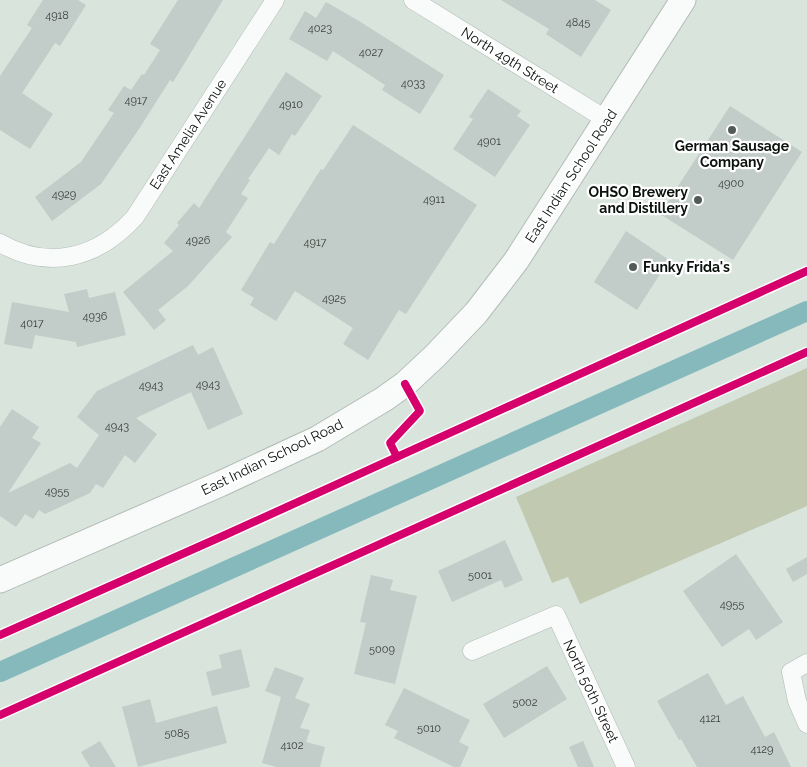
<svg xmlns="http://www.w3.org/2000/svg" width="807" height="767" viewBox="0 0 807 767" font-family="Raleway,sans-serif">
<rect width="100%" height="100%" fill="#d9e4dd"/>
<path fill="#c1cab0" d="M807 368V506L580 604 568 577 552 583 516 497Z"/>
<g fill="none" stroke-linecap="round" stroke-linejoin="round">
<path stroke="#86b9bc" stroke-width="20" d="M0 672 807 311"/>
</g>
<g fill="#c2ccc8">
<path d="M43 0H78L86 5 60 46 55 43 22 93 53 114 30 149 0 130V76L32 28 27 25Z"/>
<path d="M178 0H223L173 82 170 80 139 129 101 184 52 221 35 197 81 162 114 113 108 110 124 86 131 90 142 74 144 75 160 50 150 44Z"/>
<path d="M501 0H595L611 10 581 57 546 34 549 29Z"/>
<path d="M326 2 359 21 444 75 420 114 382 90 385 85 333 51 327 61 289 39 305 11 316 18Z"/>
<path d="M286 72 322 96 295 136 292 134 279 155 269 148 248 179 250 180 241 194 248 198 226 232 232 237 188 286 158 310 166 320 154 330 123 292 173 251 164 243 179 225 177 223 194 203 199 208Z"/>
<path d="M488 89 521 111 517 116 530 125 495 177 453 149 473 119 469 117Z"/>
<path d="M730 106 802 152 733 260 660 214Z"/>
<path d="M353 125 477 205 406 314 399 310 368 360 343 344 353 328 295 291 276 321 250 305 254 298 241 290 270 242 274 244 321 169 323 170Z"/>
<path d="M626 231 669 260 637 310 594 282Z"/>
<path d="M87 289 89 298 115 292 126 335 77 347 76 342 35 335 32 349 4 344 12 302 69 312 64 294Z"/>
<path d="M193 345 198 355 213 347 243 414 208 430 191 392 136 418 157 434 135 463 125 455 103 488 96 484 90 493 45 514 39 510 33 519 25 514 16 527 0 516V427L12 409 39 427 32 438 41 443 8 493 70 463 77 468 99 435 77 417 97 391Z"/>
<path d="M505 540 523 580 505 588 501 580 452 602 438 571Z"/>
<path d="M736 554 783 622 756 640 749 629 722 647 683 591Z"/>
<path d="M807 557V574L793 582 786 569Z"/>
<path d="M371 575 393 580 390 590 417 596 395 684 354 674 366 623 360 622Z"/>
<path d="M241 649 250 687 212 696 206 672 222 668 219 655Z"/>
<path d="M547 666 567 699 504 738 483 704Z"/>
<path d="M275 667 304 678 295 698 310 704 300 728 310 730 306 742 325 747 320 767H277L262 763 281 697 265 691Z"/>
<path d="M708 673 726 705 743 696 765 737 774 732 791 767H697L681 739 679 740 657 701Z"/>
<path d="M404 688 470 720 459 742 469 747 460 767H454L394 738 398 731 385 725Z"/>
<path d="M150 699 156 723 217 706 227 743 138 767 122 707Z"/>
<path d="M100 741 116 767H90L81 752Z"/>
<path d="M583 741 594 767H578L569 747Z"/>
</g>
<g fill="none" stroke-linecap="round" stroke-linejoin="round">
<defs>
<g id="minor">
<path d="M413 0 607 120"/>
<path d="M0 243C49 271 98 258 135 217L275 0"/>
<path d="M472 651 556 615 626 767"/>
<path d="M807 663 791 672 797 701 807 724"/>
</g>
<path id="secondary" d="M0 580 220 484 317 439 384 399 405 384 435 356 476 313 516 261 683 0"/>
</defs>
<use href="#minor" stroke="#b2bbb6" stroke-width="19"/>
<use href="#secondary" stroke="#b2bbb6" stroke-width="27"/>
<use href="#minor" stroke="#f9fbfa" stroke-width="18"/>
<use href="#secondary" stroke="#f9fbfa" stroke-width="25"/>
<defs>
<g id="cycleway">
<path d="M397 457 390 443 420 411 405 384"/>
<path d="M0 635 225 535 807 271"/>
<path d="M0 715 807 352"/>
</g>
</defs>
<use href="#cycleway" stroke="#fff" stroke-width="11"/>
<use href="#cycleway" stroke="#d6006c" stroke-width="8"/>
</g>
<g fill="#535b56" stroke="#fff" stroke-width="2">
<circle cx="732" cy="130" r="5"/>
<circle cx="698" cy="200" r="5"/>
<circle cx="633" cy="267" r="5"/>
</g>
<g text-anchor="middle" stroke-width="4.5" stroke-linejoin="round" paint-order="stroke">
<g font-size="11" fill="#39403c">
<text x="57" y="19">4918</text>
<text x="578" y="26">4845</text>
<text x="320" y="32">4023</text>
<text x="371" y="56">4027</text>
<text x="413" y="87">4033</text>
<text x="136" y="104">4917</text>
<text x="291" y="108">4910</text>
<text x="489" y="145">4901</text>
<text x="731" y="187">4900</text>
<text x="64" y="198">4929</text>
<text x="434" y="203">4911</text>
<text x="198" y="244">4926</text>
<text x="315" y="246">4917</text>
<text x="334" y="302">4925</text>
<text x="95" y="320">4936</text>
<text x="32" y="327">4017</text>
<text x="208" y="388">4943</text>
<text x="151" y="389">4943</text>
<text x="117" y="430">4943</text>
<text x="57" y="495">4955</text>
<text x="480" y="579">5001</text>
<text x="732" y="608">4955</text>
<text x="382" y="653">5009</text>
<text x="525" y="706">5002</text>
<text x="710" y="722">4121</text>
<text x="429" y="732">5010</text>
<text x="177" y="737">5085</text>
<text x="292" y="749">4102</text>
<text x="762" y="753">4129</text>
</g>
<g font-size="14" fill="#0b110d" stroke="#fff">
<text transform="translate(510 60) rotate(32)" y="5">North 49th Street</text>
<text transform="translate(188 134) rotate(-57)" y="5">East Amelia Avenue</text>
<text transform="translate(571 176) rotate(-57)" y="5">East Indian School Road</text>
<text transform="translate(272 457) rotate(-26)" y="5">East Indian School Road</text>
<text transform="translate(591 691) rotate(65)" y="5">North 50th Street</text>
</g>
<g font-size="14" font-weight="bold" fill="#0b110d" stroke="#fff">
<text x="732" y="151">German Sausage<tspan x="732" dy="16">Company</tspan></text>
<text x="688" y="197" text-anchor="end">OHSO Brewery<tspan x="688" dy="16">and Distillery</tspan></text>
<text x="643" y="272" text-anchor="start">Funky Frida's</text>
</g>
</g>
</svg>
